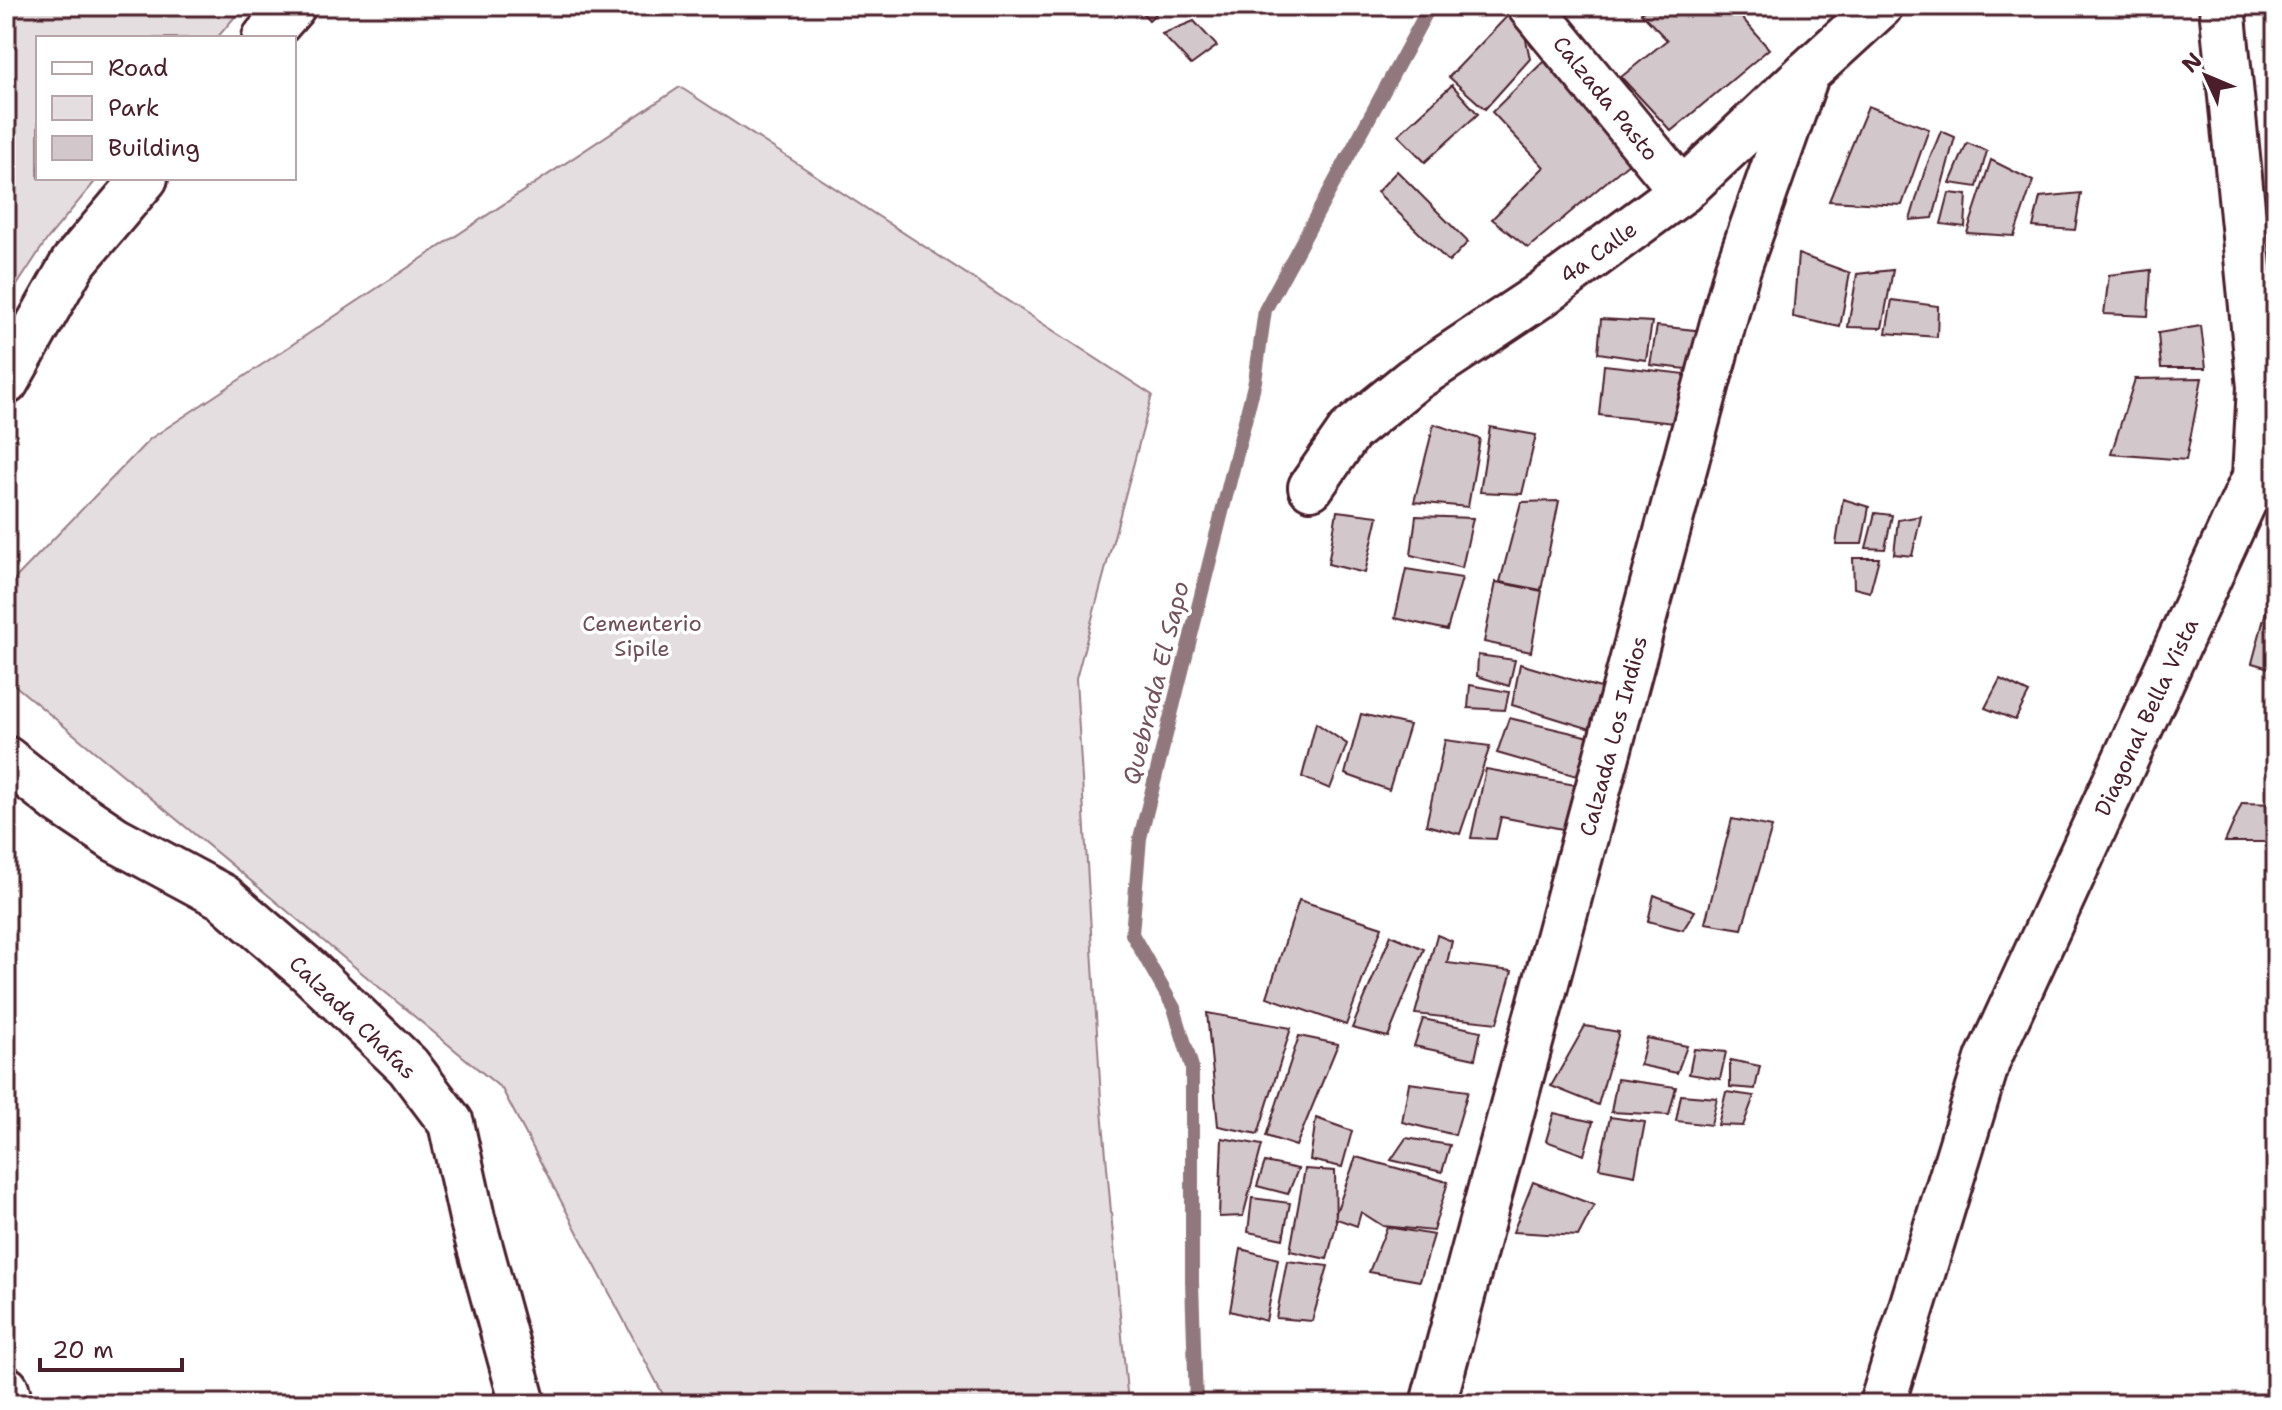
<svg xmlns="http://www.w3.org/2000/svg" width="2282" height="1410" viewBox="0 0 2282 1410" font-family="'Shantell Sans',sans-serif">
<rect width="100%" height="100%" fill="#fff"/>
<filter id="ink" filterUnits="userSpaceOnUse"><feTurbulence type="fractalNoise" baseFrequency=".0125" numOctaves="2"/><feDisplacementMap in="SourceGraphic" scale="16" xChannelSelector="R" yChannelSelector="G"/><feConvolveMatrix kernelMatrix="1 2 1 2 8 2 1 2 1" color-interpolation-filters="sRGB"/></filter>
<g filter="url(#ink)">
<g fill="#e5dee0" stroke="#987e86" stroke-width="2">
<path d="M6 6H244L217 38H38V178H98L48 238 6 302Z"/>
<path d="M680 87 1152 395 1076 679 1101 1099 1128 1404H668L502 1089 6 678V588L150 439Z"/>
</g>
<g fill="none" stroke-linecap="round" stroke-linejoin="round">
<path stroke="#91787e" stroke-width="14" d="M1196 1404 1192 1282V1067L1174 1008 1132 934 1140 838 1255 381 1265 310 1430 6"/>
</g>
<g fill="#d2c7cb" stroke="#4a1f2b" stroke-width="2">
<path d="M1136 6H1164L1149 20Z"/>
<path d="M1650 6H1732L1769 49 1671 131 1621 77 1667 40 1641 13Z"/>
<path d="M1513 10 1523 25 1530 59 1485 109 1449 77Z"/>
<path d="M1194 21 1217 46 1191 65 1162 34Z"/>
<path d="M1544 61 1630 162 1528 248 1492 219 1544 167 1492 112Z"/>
<path d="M1452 85 1478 114 1425 162 1398 135Z"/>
<path d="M1868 106 1929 129 1902 205 1829 201Z"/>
<path d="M1941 131 1955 137 1933 218 1910 220 1925 170Z"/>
<path d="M1967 143 1987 151 1977 187 1950 183Z"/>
<path d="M1991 160 2033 181 2014 236 1967 233Z"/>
<path d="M1397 171 1468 242 1449 262 1377 192Z"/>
<path d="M1949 193 1967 195 1965 227 1941 224Z"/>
<path d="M2081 193 2075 230 2033 227 2040 197Z"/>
<path d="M1798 254 1850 273 1840 327 1793 317Z"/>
<path d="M1893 270 1882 328 1848 327 1857 274Z"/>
<path d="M2151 270 2148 316 2104 314 2109 275Z"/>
<path d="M1892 300 1938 306 1937 337 1886 333Z"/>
<path d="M1601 319 1652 322 1646 360 1598 353Z"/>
<path d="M1657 326 1704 331 1696 370 1650 365Z"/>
<path d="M2201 326 2206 368H2161L2158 333Z"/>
<path d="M1604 365 1695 375 1684 424 1599 415Z"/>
<path d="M2202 378 2186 460 2111 454 2135 379Z"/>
<path d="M1434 424 1480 439 1468 507 1414 502Z"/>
<path d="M1490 427 1536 435 1522 494 1480 492Z"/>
<path d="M1843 499 1869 507 1862 544H1836Z"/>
<path d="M1559 501 1541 590 1500 582 1521 502Z"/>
<path d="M1337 511 1378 516 1365 573 1328 564Z"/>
<path d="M1875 513 1892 515 1885 549 1866 548Z"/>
<path d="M1416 516 1473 518 1462 568 1411 555Z"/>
<path d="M1921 516 1912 556 1894 554 1898 520Z"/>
<path d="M1853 558H1879L1870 592 1854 588Z"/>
<path d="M1406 569 1462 578 1447 630 1395 618Z"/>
<path d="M1496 582 1542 591 1531 652 1484 642Z"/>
<path d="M2270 596 2276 598V670L2252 663Z"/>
<path d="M1478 655 1515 660 1509 686 1477 676Z"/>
<path d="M1520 664 1610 691 1597 731 1512 705Z"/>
<path d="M2000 679 2029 693 2015 720 1985 708Z"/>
<path d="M1470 685 1509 692 1505 710 1468 708Z"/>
<path d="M1361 714 1409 725 1389 790 1345 774Z"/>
<path d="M1509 718 1598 739 1584 778 1497 753Z"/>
<path d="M1316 723 1347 744 1330 789 1302 777Z"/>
<path d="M1445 740 1490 746 1460 834 1426 825Z"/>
<path d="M1486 769 1587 787 1568 830 1501 817 1496 839 1471 838Z"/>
<path d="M2242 803 2276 804V842H2225Z"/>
<path d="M1732 819 1772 827 1742 929 1705 923Z"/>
<path d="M1654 895 1695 911 1683 930 1648 921Z"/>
<path d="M1299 900 1382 927 1346 1025 1267 997Z"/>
<path d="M1391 935 1424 949 1388 1037 1352 1028Z"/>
<path d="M1437 935 1452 941 1447 963 1512 971 1497 1023 1415 1014Z"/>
<path d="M1207 1013 1291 1028 1258 1134 1218 1126Z"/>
<path d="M1423 1019 1481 1031 1475 1059 1414 1046Z"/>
<path d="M1585 1026 1619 1032 1598 1105 1551 1086Z"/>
<path d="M1299 1036 1338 1044 1296 1146 1266 1136Z"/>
<path d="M1647 1038 1687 1046 1677 1073 1640 1065Z"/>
<path d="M1694 1049 1726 1052 1720 1079 1689 1074Z"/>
<path d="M1730 1060 1760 1066 1755 1089 1730 1087Z"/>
<path d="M1617 1079 1676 1087 1669 1115 1611 1112Z"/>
<path d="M1409 1083 1468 1091 1455 1135 1402 1122Z"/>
<path d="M1726 1092 1754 1096 1743 1126 1718 1125Z"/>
<path d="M1681 1095 1717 1098 1711 1125 1676 1121Z"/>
<path d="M1554 1113 1593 1122 1584 1155 1546 1141Z"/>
<path d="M1610 1117 1645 1122 1635 1175 1599 1168Z"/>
<path d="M1316 1118 1352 1131 1342 1167 1310 1160Z"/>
<path d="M1222 1138 1262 1145 1243 1216 1219 1217Z"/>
<path d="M1406 1138 1450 1145 1442 1172 1391 1160Z"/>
<path d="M1356 1157 1448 1182 1433 1231 1383 1226 1361 1212 1357 1226 1334 1218Z"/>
<path d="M1265 1162 1298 1169 1288 1194 1257 1186Z"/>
<path d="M1305 1169 1335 1171 1336 1226 1327 1259 1290 1251Z"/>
<path d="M1533 1182 1594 1205 1578 1236 1513 1232Z"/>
<path d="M1252 1198 1290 1203 1283 1239 1248 1232Z"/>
<path d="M1387 1227 1434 1235 1420 1281 1369 1272Z"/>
<path d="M1241 1249 1278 1259 1266 1321 1230 1311Z"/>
<path d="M1287 1261 1328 1266 1312 1321 1276 1318Z"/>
</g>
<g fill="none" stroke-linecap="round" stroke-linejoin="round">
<defs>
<g id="street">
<path d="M1530 6 1682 191"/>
<path d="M265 38 293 6"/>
<path d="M6 382 73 263 145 178"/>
<path d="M1311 487 1350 431 1413 380 1538 297 1682 191 1807 73"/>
<path d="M6 759 60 802 115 839 223 897 310 972 408 1066 451 1123 472 1218 523 1404"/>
<path d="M6 1389 10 1404"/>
<path d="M1882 1404 1988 1059 2255 477 2260 387 2222 6"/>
</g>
<path id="secondary" d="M1433 1404 1737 271 1807 73 1880 6"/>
</defs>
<use href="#street" stroke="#4a1f2b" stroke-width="50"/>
<use href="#secondary" stroke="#4a1f2b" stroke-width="50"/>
<use href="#street" stroke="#fff" stroke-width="44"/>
<use href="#secondary" stroke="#fff" stroke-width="44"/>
</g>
</g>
<g text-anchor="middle" stroke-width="7" stroke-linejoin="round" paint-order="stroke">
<g font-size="22" fill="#4a1f2b" stroke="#fff">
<text transform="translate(1606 98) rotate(51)" y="8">Calzada Pasto</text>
<text transform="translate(1598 252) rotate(-36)" y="8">4a Calle</text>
<text transform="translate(2146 717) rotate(-65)" y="8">Diagonal Bella Vista</text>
<text transform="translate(1613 736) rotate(-75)" y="8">Calzada Los Indios</text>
<text transform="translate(353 1017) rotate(44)" y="8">Calzada Chafas</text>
</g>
<g font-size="22" fill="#714f58" stroke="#fff">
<text x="642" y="631">Cementerio<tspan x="642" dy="25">Sipile</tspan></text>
</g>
<g font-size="24" font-style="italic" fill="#74535c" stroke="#fff">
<text transform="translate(1156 683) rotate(-76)" y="8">Quebrada El Sapo</text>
</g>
</g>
<rect width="2282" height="1410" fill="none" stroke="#fff" stroke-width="32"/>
<rect x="16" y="16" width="2250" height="1378" fill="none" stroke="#4a1f2b" stroke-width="3" filter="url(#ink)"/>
<rect x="36" y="36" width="260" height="144" fill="#ffffff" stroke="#b7a5aa" stroke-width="2"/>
<rect x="52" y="62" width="40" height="12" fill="#ffffff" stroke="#b7a5aa" stroke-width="2"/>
<text x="108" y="76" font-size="24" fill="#4a1f2b">Road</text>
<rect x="52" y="96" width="40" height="24" fill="#e5dee0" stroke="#b7a5aa" stroke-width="2"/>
<text x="108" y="116" font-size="24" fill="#4a1f2b">Park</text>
<rect x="52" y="136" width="40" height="24" fill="#d2c7cb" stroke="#b7a5aa" stroke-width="2"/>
<text x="108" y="156" font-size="24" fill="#4a1f2b">Building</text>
<g transform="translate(2206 76) rotate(314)" stroke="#ffffff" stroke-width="6" paint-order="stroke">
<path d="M0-6L14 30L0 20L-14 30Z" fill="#4a1f2b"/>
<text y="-12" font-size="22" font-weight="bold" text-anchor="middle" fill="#4a1f2b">N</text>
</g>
<path d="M40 1358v12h142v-12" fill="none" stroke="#4a1f2b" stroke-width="4"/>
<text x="52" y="1358" font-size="24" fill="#4a1f2b" stroke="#ffffff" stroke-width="6" paint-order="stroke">20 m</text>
</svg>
